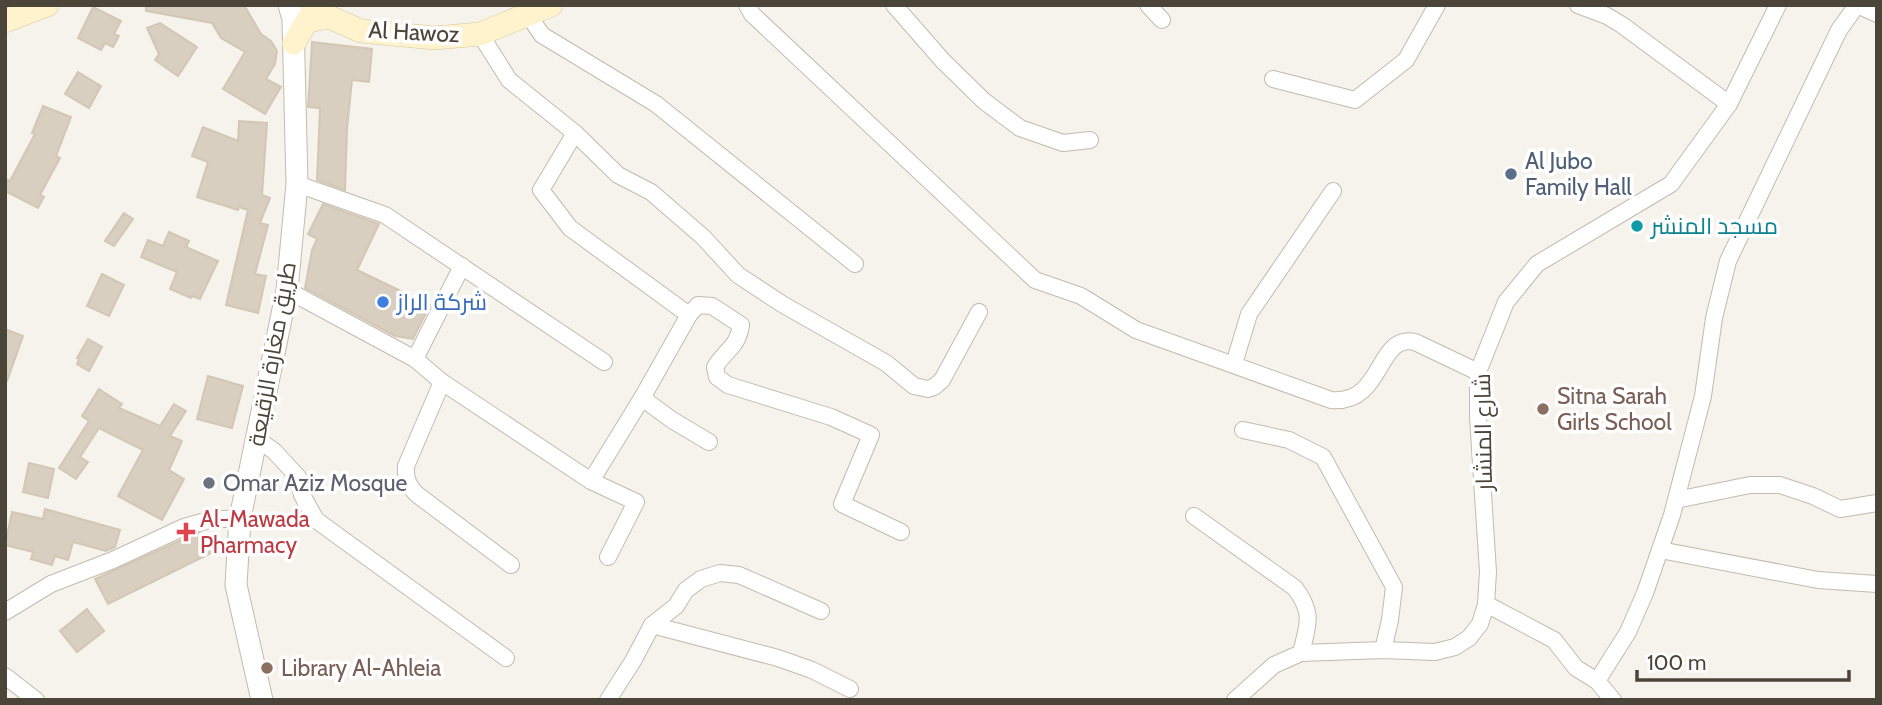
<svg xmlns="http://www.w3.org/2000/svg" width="1882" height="705" viewBox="0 0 1882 705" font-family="Cabin,Cairo,sans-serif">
<rect width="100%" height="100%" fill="#f6f3ec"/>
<g fill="#d8cfc1" stroke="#d3c7b4" stroke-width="2">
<path d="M146 5H244L261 34 271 41 277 51 275 64 266 79 281 87 265 114 223 89 245 52 221 38 212 23 146 11Z"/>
<path d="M93 7 121 21 114 34 119 36 113 47 105 43 101 50 78 38Z"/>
<path d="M160 23 197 47 178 76 155 60 159 54 147 28Z"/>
<path d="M312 42 372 49 369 82 352 80 347 129 345 190 317 180 320 108 308 107Z"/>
<path d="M78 72 101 86 89 108 65 94Z"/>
<path d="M43 106 71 117 56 156 60 158 40 195 44 197 38 208 5 191V179L10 181 35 134 32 133Z"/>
<path d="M239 121 267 123 262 195 270 198 260 223 268 225 255 274 266 276 258 313 226 305 248 210 239 207 238 210 197 197 208 162 192 156 203 127 238 141Z"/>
<path d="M323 204 379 224 357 270 430 305 413 339 395 336 305 288 312 250 317 239 308 234Z"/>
<path d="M124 213 133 219 114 246 105 241Z"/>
<path d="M169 232 189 241 186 247 218 261 200 299 192 296 191 298 170 289 177 272 141 257 148 240 163 246Z"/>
<path d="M102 274 124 285 109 316 87 306Z"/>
<path d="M5 329 23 336 7 381H5Z"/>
<path d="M88 339 102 347 89 371 77 364 79 359 77 358Z"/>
<path d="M208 376 243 386 232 428 197 419Z"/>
<path d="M99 389 122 404 119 408 160 426 174 404 186 411 170 436 182 441 169 470 184 479 162 520 118 496 143 450 99 428 80 457 88 462 76 479 59 468 89 421 82 416Z"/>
<path d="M29 463 54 469 48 498 23 492Z"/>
<path d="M45 509 120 530 115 547 106 551 73 542 68 560 55 556 52 565 31 559 33 552 5 545 12 512 43 519Z"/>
<path d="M201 533 211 553 108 604 95 579 188 537Z"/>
<path d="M87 609 104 631 77 652 60 631Z"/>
</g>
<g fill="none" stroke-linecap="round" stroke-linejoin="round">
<defs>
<g id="minor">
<path d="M747 5 752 14 1035 280 1081 296 1136 330 1331 400C1384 405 1376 333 1415 342L1478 372"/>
<path d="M894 5 943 61 984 101 1020 128 1063 143 1090 140"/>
<path d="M1148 5 1162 20"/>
<path d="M1578 5 1607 16 1622 25 1729 104"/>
<path d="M1858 5 1877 14"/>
<path d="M528 15 542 35 656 104 855 264"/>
<path d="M480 34 509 80 575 133 618 175 651 192 703 237 738 275 782 304 886 363 914 386 928 389 934 387 942 380 979 312"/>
<path d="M1273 79 1355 100 1406 60 1437 5"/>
<path d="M575 133 541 190 570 228 689 315"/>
<path d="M297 184 385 215 604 362"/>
<path d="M287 290 415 359 442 382 591 481 636 502 608 557"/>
<path d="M415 359 462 266"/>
<path d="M1234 364 1249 314 1333 191"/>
<path d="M442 382 406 466C405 479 409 488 419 496L511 565"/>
<path d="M642 398 672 420 709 442"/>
<path d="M1243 430 1289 440 1323 457 1394 587 1390 620 1383 650"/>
<path d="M257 439 274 451 298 477 302 495 316 520 506 658"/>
<path d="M591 481 642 398 689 315 698 305 712 306 741 325C738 347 726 349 715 367L717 377 728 385 831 417 871 435 842 504 901 532"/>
<path d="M1676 500 1750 485H1780L1813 496 1840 509 1877 503"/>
<path d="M1194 516 1295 588C1314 614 1308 624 1301 653"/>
<path d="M1660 550 1818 580 1877 584"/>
<path d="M1486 604 1554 640 1576 668 1597 681 1613 700"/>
<path d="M5 612 51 584 113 560 184 527 209 520 240 518"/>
<path d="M652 625 778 658 812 670 850 689"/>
<path d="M5 676 36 700"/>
<path d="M1597 681 1628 632 1645 593 1672 515 1703 396 1714 318 1728 261 1839 30 1857 5"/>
<path d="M608 700 633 661 652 625 676 606 686 590 701 579 720 573 739 575 821 611"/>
<path d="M1235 700 1274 665 1301 653 1383 650 1435 652 1455 647 1469 638 1480 624 1486 604 1488 572 1478 417V372L1506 302 1537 264 1671 184 1729 104 1778 5"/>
</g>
<path id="tertiary" d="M262 700 236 585 240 518 287 290 297 184 293 19 289 5"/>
<g id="secondary">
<path d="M312 5 329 17 361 31 435 38 480 34 551 5"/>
<path d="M5 21 47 5"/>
<path d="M294 43 307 21 329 17"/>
</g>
</defs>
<use href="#minor" stroke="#c2bbae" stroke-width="18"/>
<use href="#tertiary" stroke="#c2bbae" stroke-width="23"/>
<use href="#secondary" stroke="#d6c79b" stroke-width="24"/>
<use href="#minor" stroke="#fff" stroke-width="16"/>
<use href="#tertiary" stroke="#fff" stroke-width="21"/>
<use href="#secondary" stroke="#fff3cd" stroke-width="23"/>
</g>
<circle fill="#5c6f8a" stroke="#fff" stroke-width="2.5" cx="1511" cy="174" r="7"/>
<circle fill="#0f9aa8" stroke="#fff" stroke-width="2.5" cx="1637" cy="226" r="7"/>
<circle fill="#3f7fe0" stroke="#fff" stroke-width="2.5" cx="383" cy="302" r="7"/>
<g fill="#8d6e63" stroke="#fff" stroke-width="2.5">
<circle cx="1543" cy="409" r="7"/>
<circle cx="267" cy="668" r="7"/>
</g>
<circle fill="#6b7280" stroke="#fff" stroke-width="2.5" cx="209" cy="483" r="7"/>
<path fill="#e0444e" stroke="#fff" stroke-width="2.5" d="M182.5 521.5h7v7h7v7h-7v7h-7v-7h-7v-7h7z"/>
<g text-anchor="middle" stroke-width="7" stroke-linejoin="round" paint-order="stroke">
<g font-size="23" fill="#4b4439" stroke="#fff">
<text transform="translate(414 32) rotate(3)" y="8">Al Hawoz</text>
<text transform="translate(272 354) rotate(-80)" y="8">طريق مغارة الزقيعة</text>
<text transform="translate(1483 432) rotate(-91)" y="8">شارع المنشار</text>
</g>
<g font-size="23" fill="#4e5e75" stroke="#fff" text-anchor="start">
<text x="1525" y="169">Al Jubo<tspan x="1525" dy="26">Family Hall</tspan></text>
</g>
<g font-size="23" fill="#0d838f" stroke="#fff" text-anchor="start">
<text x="1651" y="234">مسجد المنشر</text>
</g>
<g font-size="23" fill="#366cbe" stroke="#fff" text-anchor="start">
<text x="397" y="310">شركة الراز</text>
</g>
<g font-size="23" fill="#785e54" stroke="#fff" text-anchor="start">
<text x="1557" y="404">Sitna Sarah<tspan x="1557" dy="26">Girls School</tspan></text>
<text x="281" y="676">Library Al-Ahleia</text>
</g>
<g font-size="23" fill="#5b616d" stroke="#fff" text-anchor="start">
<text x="223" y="491">Omar Aziz Mosque</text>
</g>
<g font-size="23" fill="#be3a42" stroke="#fff" text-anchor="start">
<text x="200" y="527">Al-Mawada<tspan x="200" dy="26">Pharmacy</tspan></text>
</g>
</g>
<rect width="1882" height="705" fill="none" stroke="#4b4439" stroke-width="14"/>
<path d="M1637 670v10h212v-10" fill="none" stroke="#4b4439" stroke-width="3.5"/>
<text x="1647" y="670" font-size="21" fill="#4b4439" stroke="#ffffff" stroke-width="5" paint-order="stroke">100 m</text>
</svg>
